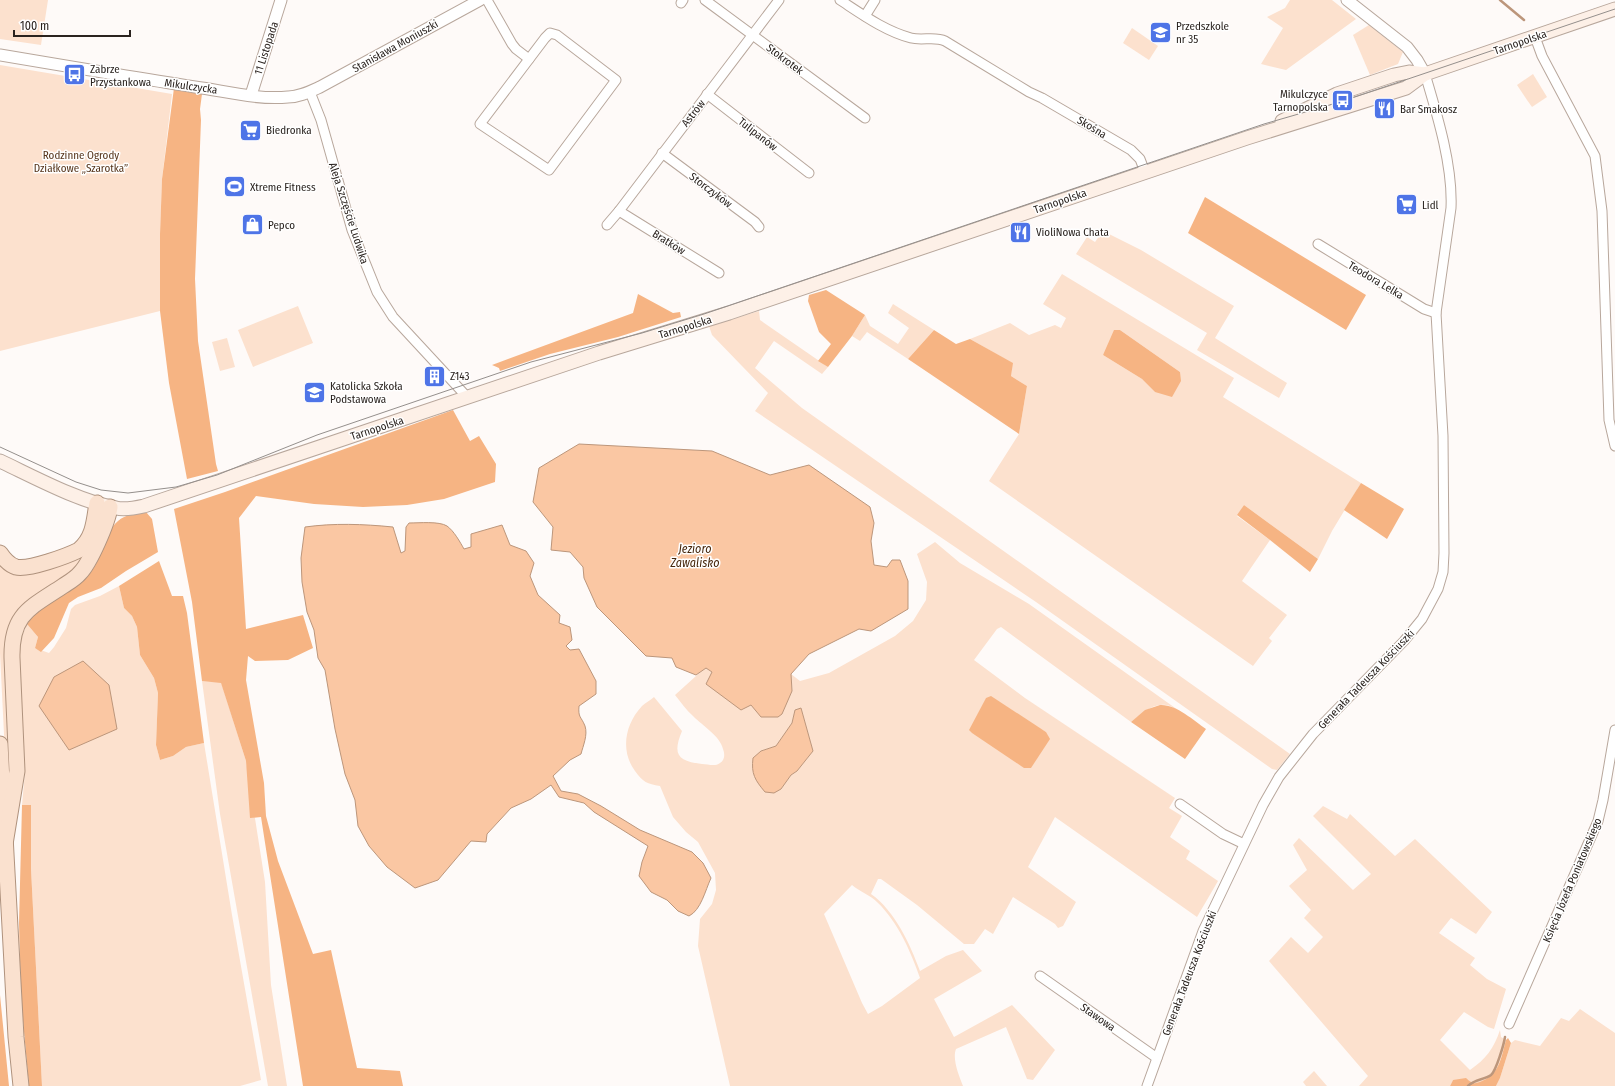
<svg xmlns="http://www.w3.org/2000/svg" width="1615" height="1086" viewBox="0 0 1615 1086" font-family="'Fira Sans Condensed',sans-serif">
<rect width="100%" height="100%" fill="#fefaf8"/>
<g fill="#fce1ce" fill-rule="evenodd">
<path d="M0 0H48L41 45 0 39Z"/>
<path d="M1290 0H1332L1356 19 1286 70 1261 64 1283 28 1267 17 1285 8Z"/>
<path d="M1369 25 1403 52 1398 64 1370 75 1353 35Z"/>
<path d="M1132 28 1158 46 1149 60 1123 43Z"/>
<path d="M0 65 172 94 162 179 160 234V311L0 351Z"/>
<path d="M1533 74 1547 97 1532 107 1527 100 1517 85Z"/>
<path d="M1103 231 1141 250 1234 306 1215 338 1287 383 1279 398 1197 350 1207 333 1076 254 1087 237 1095 242Z"/>
<path d="M1062 274 1234 378 1223 397 1361 483 1332 531 1318 559 1244 505 1237 516 1270 540 1242 581 1287 615 1269 638 1272 641 1253 666 989 481 1019 434 1027 386 1011 376 1012 363 970 339 1010 323 1029 335 1055 325 1061 328 1066 318 1043 304ZM1120 330 1180 372 1155 392 1142 379 1103 355Z"/>
<path d="M893 304 934 330 908 359 867 332 860 341 852 336 865 315 870 326 898 344 909 328 888 313Z"/>
<path d="M298 306 313 343 253 367 238 330Z"/>
<path d="M759 311 760 320 828 367 822 374 774 341 755 368 802 408 1290 754 1277 770 1272 769 1036 602 755 411 768 393 712 335 709 326Z"/>
<path d="M227 338 235 367 220 371 212 342Z"/>
<path d="M935 542 960 563 1029 604 1178 710C1175 709 1170 705 1166 705 1152 703 1141 715 1131 722L1001 627 997 629 974 660 1025 698 1175 798 1169 808 1182 816 1170 837 1190 851 1186 859 1218 881 1197 917 1055 817 1028 867 1076 902 1063 926 1058 928 1055 924 1013 897 993 934 985 929 974 944H964L917 905 881 879H878L871 894C895 911 910 944 920 971L946 956 963 950 982 971 934 999 954 1037 1012 1005 1055 1050 1033 1080 1027 1079 1006 1027 956 1049C952 1059 959 1076 963 1086H730L698 946 700 919 712 904 716 890 715 873 698 842 686 832 673 817 660 786C647 784 643 782 635 771 620 751 625 724 642 706 645 703 651 700 654 697L682 731C672 755 678 761 702 764 708 764 715 767 720 763 725 760 725 754 723 749 720 736 703 726 693 716 686 710 681 702 675 695L706 667 751 705 792 691 791 674 800 681 829 673 895 636 913 621 926 600 927 582 917 554ZM801 708 813 751 797 771 791 775 781 789 761 751 776 746 792 723 795 710ZM1039 728 1046 732 972 733ZM852 885C859 891 870 895 877 902 898 922 911 952 920 978L882 1006 868 1014 862 1003 824 914Z"/>
<path d="M83 552 82 566 22 611 13 762 7 795 0 653V562L2 564Z"/>
<path d="M119 586 124 608 132 616 137 627 140 655 154 678 158 693 156 745 160 760 173 756 186 747 204 743 232 915 261 1080 240 1086H42L31 869V806L22 805 25 772 19 648 22 636 27 624 38 637 35 648 49 653 54 647 66 628 71 609 75 605 100 596Z"/>
<path d="M202 681 221 682 246 761 265 882 271 985 287 1086H268L220 814Z"/>
<path d="M1323 806 1347 819 1350 814 1395 856 1415 839 1492 912 1476 934 1451 918 1439 933 1475 958 1470 965 1487 979 1506 989 1494 1029 1488 1027 1464 1012 1440 1040 1470 1070C1486 1059 1494 1048 1500 1030L1501 1037 1506 1040C1501 1057 1500 1073 1483 1081 1478 1083 1475 1084 1470 1083L1468 1080H1453L1450 1086H1359L1368 1076 1269 961 1291 937 1308 953 1323 937 1304 918 1311 910 1289 886 1307 870 1293 845 1299 838 1353 890 1371 874 1313 816Z"/>
<path d="M1580 1009 1615 1033V1086H1496L1500 1078 1511 1043 1515 1040 1540 1046 1561 1018 1569 1021Z"/>
<path d="M1314 1071 1327 1086H1306L1303 1082Z"/>
</g>
<g fill="#f6b483">
<path d="M174 88 202 94 200 109 201 120 195 279 198 341 216 464 218 471 187 479 169 383 160 311V234L162 179Z"/>
<path d="M1205 197 1366 295 1346 330 1188 233Z"/>
<path d="M826 290 865 315 852 336 828 367 818 361 831 344 819 332 808 301 809 295Z"/>
<path d="M638 294 673 313 680 312 681 317 618 337 550 354 500 371 499 368 492 365 633 313Z"/>
<path d="M934 330 956 344 970 339 1013 363 1011 376 1027 386 1019 434 908 359Z"/>
<path d="M1114 330H1120L1180 372 1181 381 1172 397 1155 392 1142 379 1103 355Z"/>
<path d="M453 410 470 441 479 436 496 464 495 482 444 499 407 505 363 507 314 504 256 496 239 518 246 629 303 615 313 648 288 660 255 661 248 656 246 680 264 783 266 816 278 861 313 954 331 950 357 1068 400 1071 403 1086H303L261 817 250 818 246 761 221 683 202 681 192 602 174 509 225 492Z"/>
<path d="M1361 483 1404 509 1387 539 1344 510Z"/>
<path d="M1244 505 1318 559 1310 572 1270 540 1237 515Z"/>
<path d="M146 512 152 519 158 552 126 571 101 588 78 597 69 603 54 638 41 652 35 648 38 637 27 624C43 601 74 595 91 572 103 557 103 534 118 521 125 514 137 514 146 512Z"/>
<path d="M159 561 172 596H183L187 613 204 743 186 747 173 756 160 760 156 745 158 693 154 678 140 655 137 627 132 616 124 608 119 586Z"/>
<path d="M991 696 1046 732 1050 739 1031 768H1024L972 733 969 730 986 698Z"/>
<path d="M1160 705C1176 704 1193 720 1206 729L1185 759 1131 722 1145 710Z"/>
<path d="M22 805H31V869L42 1086H29L21 999 19 923Z"/>
<path d="M0 989V995L9 1086H0Z"/>
<path d="M1508 1038 1511 1043 1500 1078 1496 1086H1450L1453 1080 1466 1078C1472 1083 1473 1085 1482 1081 1500 1073 1501 1058 1506 1040Z"/>
</g>
<g fill="#fac7a3" stroke="#bc967b">
<path d="M579 444 712 451 770 475 809 465 870 507 874 523 871 541 874 565 887 567 892 560H900L908 581V609L871 631 859 629 809 654 791 674 792 691 782 714 778 717H761L751 705 741 710 706 684 712 672 706 668 696 675 676 667 672 658 646 656 597 607 584 578 583 567 570 552 551 550 553 527 533 502 539 468Z"/>
<path d="M409 523C419 523 439 521 447 526 454 531 460 542 464 549L471 547V534L502 525 510 545 526 551 534 563 530 576 538 595 560 615 559 623 570 627 572 640 566 646 570 650 579 649 596 681V694L579 706C578 718 581 716 585 726 588 735 583 746 581 754L570 760 553 776 561 791 578 794 601 806 640 830 692 852 703 863 711 878C705 891 701 910 689 916L678 911 667 900 651 892 639 876 642 862 648 846 594 812 584 803 559 797 551 785 531 799 511 808 487 834 486 842 471 841 438 880 415 888 387 867 369 846 358 826 355 800 345 774 335 729 325 670 318 658 314 630 307 612 302 582 301 558 305 527C334 523 363 524 393 527L401 553 405 551 406 527Z"/>
<path d="M83 661 109 685 117 729 69 750 39 706 54 677Z"/>
<path d="M801 708 813 751 797 771 791 775 781 789 774 793 765 792C755 780 751 774 753 758L761 751 776 746 792 723 795 710Z"/>
</g>
<g fill="none" stroke-linecap="round" stroke-linejoin="round">
<g stroke="#bc967b" stroke-width="2.5">
<path d="M1500 0 1524 20"/>
<path d="M1468 1086C1475 1079 1484 1080 1491 1075 1496 1071 1504 1044 1505 1037"/>
</g>
<defs>
<g id="minor">
<path d="M487 0 512 44 516 49 529 59"/>
<path d="M705 0 865 118"/>
<path d="M840 0C863 15 885 31 911 38 922 41 935 36 945 41L1029 92 1042 98 1131 150 1140 159 1145 172"/>
<path d="M681 3 683 0"/>
<path d="M865 16 875 0"/>
<path d="M550 33 557 35 616 80 549 170 480 124 545 38Z"/>
<path d="M1535 37 1542 56 1595 156 1602 211 1609 420 1615 446"/>
<path d="M310 92 321 120 352 230 377 292 393 317 468 398"/>
<path d="M707 94 809 173"/>
<path d="M662 153 755 222 759 227"/>
<path d="M619 211 719 273"/>
<path d="M607 225 619 211 779 0"/>
<path d="M1318 244 1424 309 1436 313"/>
<path d="M1180 804 1223 834 1244 844"/>
<path d="M1040 976 1157 1058"/>
<path d="M1509 1024 1598 821 1603 800 1615 730"/>
<path d="M1147 1086 1203 931 1263 805 1279 777 1313 734 1404 641 1422 619 1438 589 1443 572 1444 553 1443 436 1436 313 1451 208C1453 166 1437 114 1425 74"/>
</g>
<g id="tertiary">
<path d="M1347 0 1407 47 1417 60 1425 74"/>
<path d="M0 55C65 66 130 77 195 87 225 91 257 100 288 97 299 97 309 92 320 87L480 0"/>
<path d="M251 95 281 0"/>
</g>
<g id="secondary">
<path d="M1282 121 1337 94 1394 75 1409 72 1425 74"/>
<path d="M0 461C34 477 80 502 116 508 125 510 135 508 144 506L599 353 729 313 1247 138 1406 88 1425 74 1615 9"/>
</g>
<g id="primary">
<path d="M0 553C4 559 9 565 16 567 29 570 67 556 79 550 94 537 94 521 97 503"/>
<path d="M0 744 16 1037 21 1086"/>
<path d="M5 844 17 771 12 658C11 614 30 608 63 586 69 582 75 579 80 573 90 563 108 522 110 507"/>
</g>
</defs>
<use href="#minor" stroke="#b8a79c" stroke-width="11"/>
<use href="#tertiary" stroke="#b8a79c" stroke-width="13"/>
<use href="#secondary" stroke="#b8a79c" stroke-width="15"/>
<use href="#primary" stroke="#af927d" stroke-width="17"/>
<use href="#minor" stroke="#fff" stroke-width="9"/>
<use href="#tertiary" stroke="#fff" stroke-width="11"/>
<use href="#secondary" stroke="#fdf0e7" stroke-width="13"/>
<use href="#primary" stroke="#fae1cf" stroke-width="15"/>
<path stroke="#948f8c" stroke-width="1" d="M0 447 76 482 101 490 128 493 176 487 217 475 317 435 531 362 642 333 704 314 1264 124 1340 102 1615 9"/>
</g>
<defs>
<symbol id="school-square" viewBox="-11 -11 22 22"><rect x="-9" y="-9" width="18" height="18" rx="4" fill="#4e74e7" stroke="#fff"/><path d="M0-5L7-2L0 1L-7-2ZM-4 1L0 2.5L4 1V4Q0 6-4 4Z" fill="#fff"/></symbol>
<symbol id="bus-square" viewBox="-11 -11 22 22"><rect x="-9" y="-9" width="18" height="18" rx="4" fill="#4e74e7" stroke="#fff"/><path d="M-5-6H5V4H4V6H2V4H-2V6H-4V4H-5ZM-3.5-4V0h7V-4ZM-3.5 1.2v1.5H-2V1.2ZM2 1.2v1.5H3.5V1.2Z" fill="#fff"/></symbol>
<symbol id="restaurant-square" viewBox="-11 -11 22 22"><rect x="-9" y="-9" width="18" height="18" rx="4" fill="#4e74e7" stroke="#fff"/><path d="M-5-6h1v4h1v-4h1v4h1v-4h1v5L-1.5 .5V6h-2V.5L-5-1ZM5-6V6H3V1.5H1.5Q1.5-4 5-6Z" fill="#fff"/></symbol>
<symbol id="supermarket-square" viewBox="-11 -11 22 22"><rect x="-9" y="-9" width="18" height="18" rx="4" fill="#4e74e7" stroke="#fff"/><path d="M-6-5.5h2.5l.6 2H6L4.5 2H-2.5L-4.4-4H-6ZM-1.5 3.2a1.3 1.3 0 1 0 .1 0ZM3 3.2a1.3 1.3 0 1 0 .1 0Z" fill="#fff"/></symbol>
<symbol id="stadium-square" viewBox="-11 -11 22 22"><rect x="-9" y="-9" width="18" height="18" rx="4" fill="#4e74e7" stroke="#fff"/><path d="M0-5a6.5 5 0 1 0 0 10a6.5 5 0 1 0 0-10ZM-3.5-1.8h7v3.6h-7Z" fill="#fff"/></symbol>
<symbol id="shop-square" viewBox="-11 -11 22 22"><rect x="-9" y="-9" width="18" height="18" rx="4" fill="#4e74e7" stroke="#fff"/><path d="M-5-2.5h2.3a2.7 3.5 0 0 1 5.4 0H5L5.5 6h-11ZM-1.5-2.5h3a1.5 2.3 0 0 0-3 0Z" fill="#fff"/></symbol>
<symbol id="building-square" viewBox="-11 -11 22 22"><rect x="-9" y="-9" width="18" height="18" rx="4" fill="#4e74e7" stroke="#fff"/><path d="M-4-6H4V6H1V3H-1V6H-4ZM-2.5-4.3h1.7v1.8h-1.7ZM.8-4.3h1.7v1.8H.8ZM-2.5-1h1.7V.8h-1.7ZM.8-1h1.7V.8H.8Z" fill="#fff"/></symbol>
</defs>
<g fill-rule="evenodd">
<use href="#school-square" x="1148" y="20" width="25" height="25"/>
<use href="#bus-square" x="62" y="62" width="25" height="25"/>
<use href="#bus-square" x="1330" y="88" width="25" height="25"/>
<use href="#restaurant-square" x="1372" y="96" width="25" height="25"/>
<use href="#supermarket-square" x="238" y="118" width="25" height="25"/>
<use href="#stadium-square" x="222" y="174" width="25" height="25"/>
<use href="#supermarket-square" x="1394" y="192" width="25" height="25"/>
<use href="#shop-square" x="240" y="212" width="25" height="25"/>
<use href="#restaurant-square" x="1008" y="220" width="25" height="25"/>
<use href="#building-square" x="422" y="364" width="25" height="25"/>
<use href="#school-square" x="302" y="380" width="25" height="25"/>
</g>
<g text-anchor="middle" stroke-width="3" stroke-linejoin="round" paint-order="stroke">
<g font-size="11" fill="#2a231f" stroke="#fff" text-anchor="start">
<text x="1176" y="30">Przedszkole<tspan x="1176" dy="13">nr 35</tspan></text>
<text x="90" y="73">Zabrze<tspan x="90" dy="13">Przystankowa</tspan></text>
<text x="1328" y="98" text-anchor="end">Mikulczyce<tspan x="1328" dy="13">Tarnopolska</tspan></text>
<text x="1400" y="113">Bar Smakosz</text>
<text x="266" y="134">Biedronka</text>
<text x="250" y="191">Xtreme Fitness</text>
<text x="1422" y="209">Lidl</text>
<text x="268" y="229">Pepco</text>
<text x="1036" y="236">VioliNowa Chata</text>
<text x="450" y="380">Z143</text>
<text x="330" y="390">Katolicka Szkoła<tspan x="330" dy="13">Podstawowa</tspan></text>
</g>
<g font-size="11" fill="#2a231f" stroke="#fff">
<text transform="translate(1520 42) rotate(-19)" y="4">Tarnopolska</text>
<text transform="translate(395 46) rotate(-29)" y="4">Stanisława Moniuszki</text>
<text transform="translate(266 48) rotate(-72)" y="4">11 Listopada</text>
<text transform="translate(785 59) rotate(37)" y="4">Stokrotek</text>
<text transform="translate(191 86) rotate(8)" y="4">Mikulczycka</text>
<text transform="translate(693 113) rotate(-52)" y="4">Astrów</text>
<text transform="translate(1092 127) rotate(31)" y="4">Skośna</text>
<text transform="translate(758 134) rotate(38)" y="4">Tulipanów</text>
<text transform="translate(711 190) rotate(37)" y="4">Storczyków</text>
<text transform="translate(1060 201) rotate(-19)" y="4">Tarnopolska</text>
<text transform="translate(349 213) rotate(72)" y="4">Aleja Szczęście Ludwika</text>
<text transform="translate(669 242) rotate(32)" y="4">Bratków</text>
<text transform="translate(1376 280) rotate(31)" y="4">Teodora Lelka</text>
<text transform="translate(685 327) rotate(-17)" y="4">Tarnopolska</text>
<text transform="translate(377 428) rotate(-18)" y="4">Tarnopolska</text>
<text transform="translate(1366 679) rotate(-46)" y="4">Generała Tadeusza Kościuszki</text>
<text transform="translate(1572 880) rotate(-67)" y="4">Księcia Józefa Poniatowskiego</text>
<text transform="translate(1189 973) rotate(-69)" y="4">Generała Tadeusza Kościuszki</text>
<text transform="translate(1098 1017) rotate(35)" y="4">Stawowa</text>
</g>
<g font-size="11" fill="#56351b" stroke="#fff">
<text x="81" y="159">Rodzinne Ogrody<tspan x="81" dy="13">Działkowe „Szarotka”</tspan></text>
</g>
<g font-size="12" font-style="italic" fill="#45250a" stroke="#fff">
<text x="695" y="553">Jezioro<tspan x="695" dy="14">Zawalisko</tspan></text>
</g>
</g>
<path d="M14 30v6h116v-6" fill="none" stroke="#2a231f" stroke-width="2"/>
<text x="20" y="30" font-size="12" fill="#2a231f" stroke="#ffffff" stroke-width="3" paint-order="stroke">100 m</text>
</svg>
